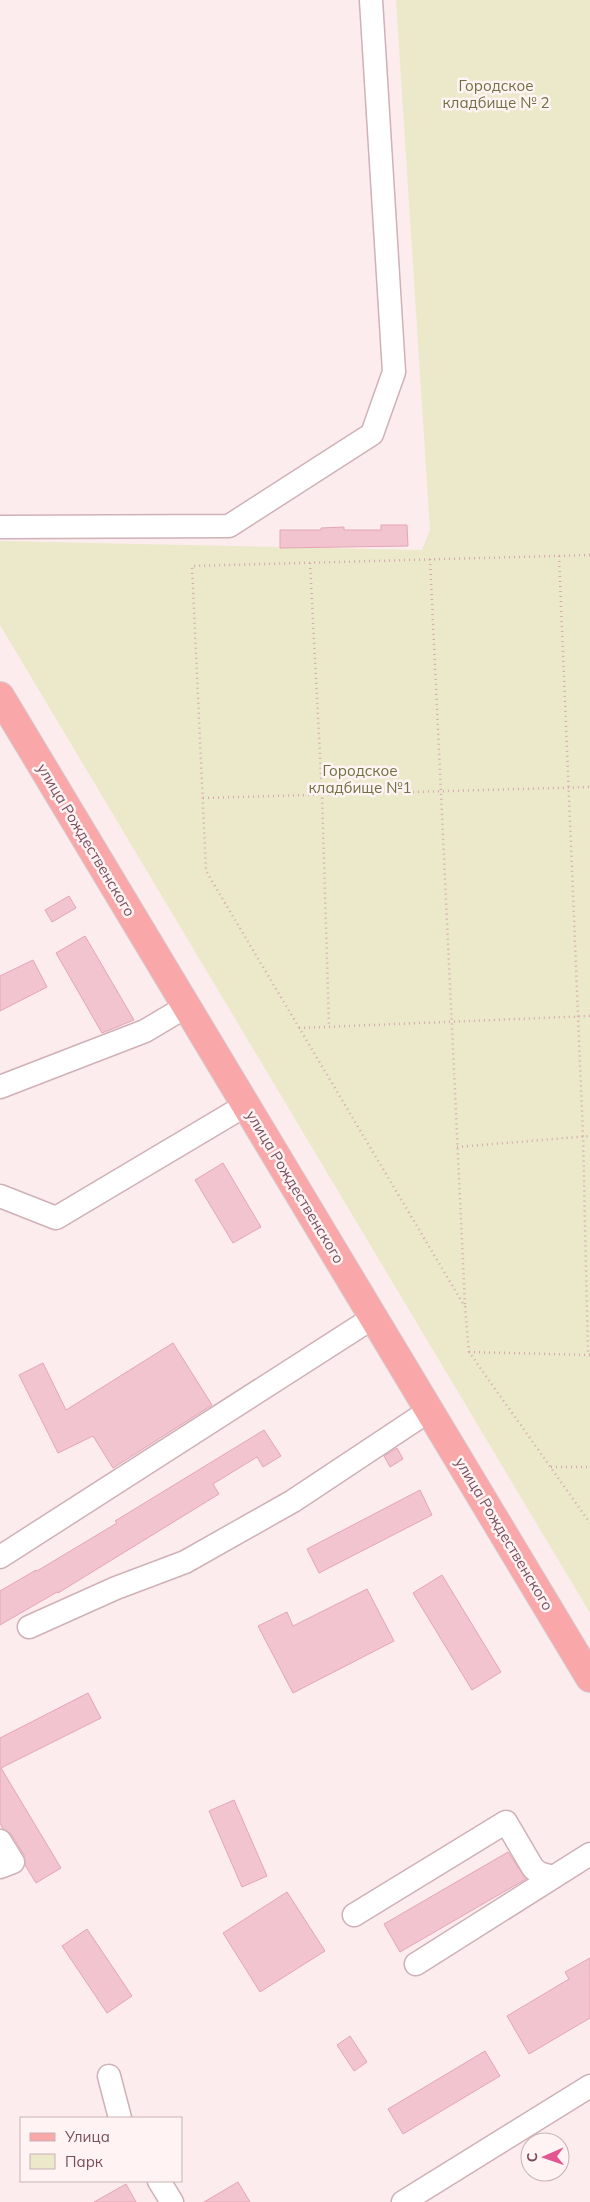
<svg xmlns="http://www.w3.org/2000/svg" width="590" height="2202" viewBox="0 0 590 2202" font-family="Mulish,sans-serif">
<rect width="100%" height="100%" fill="#fceced"/>
<path fill="#ebe9ca" d="M396 0H590V1613L0 625V541L422 550 430 530Z"/>
<g fill="#f2c4cf" stroke="#e4a5b6">
<path d="M381 525H407L408 546 280 548V530H321V528L344 527V530H381Z"/>
<path d="M69 896 76 908 52 922 45 910Z"/>
<path d="M85 936 134 1020 102 1033 56 953Z"/>
<path d="M33 960 47 987 0 1011V976Z"/>
<path d="M223 1163 261 1227 233 1243 195 1180Z"/>
<path d="M173 1343 212 1405 113 1468 93 1436 58 1453 19 1375 43 1363 66 1410Z"/>
<path d="M264 1430 281 1456 263 1467 257 1457 213 1484 219 1494 58 1593 57 1592 0 1625V1591L36 1570 37 1571 117 1523 115 1521Z"/>
<path d="M397 1448 403 1459 390 1467 384 1456Z"/>
<path d="M420 1490 432 1515 319 1573 307 1549Z"/>
<path d="M442 1575 501 1672 472 1690 413 1593Z"/>
<path d="M367 1589 394 1641 293 1693 258 1626 287 1612 293 1626Z"/>
<path d="M88 1693 101 1718 1 1768 61 1868 36 1883 25 1865 24 1855 11 1834 3 1829 0 1823V1738Z"/>
<path d="M234 1800 267 1876 242 1887 209 1811Z"/>
<path d="M508 1852 526 1879 400 1952 384 1924Z"/>
<path d="M287 1892 325 1951 260 1992 223 1933Z"/>
<path d="M87 1929 132 1996 107 2013 62 1946Z"/>
<path d="M590 1958V2018L529 2054 507 2016 569 1979 565 1972Z"/>
<path d="M350 2036 367 2062 354 2071 337 2045Z"/>
<path d="M485 2051 500 2076 403 2134 388 2109Z"/>
<path d="M238 2182 250 2202H204Z"/>
<path d="M126 2184 136 2202H94Z"/>
</g>
<g fill="none" stroke-linecap="round" stroke-linejoin="round">
<defs>
<g id="minor">
<path d="M0 527 229 526 372 434 394 372 371 0"/>
<path d="M0 1087 145 1031 187 1006"/>
<path d="M0 1196 56 1218 246 1105"/>
<path d="M0 1557 374 1317"/>
<path d="M29 1627 116 1588 185 1562 293 1501 430 1410"/>
<path d="M0 1841 13 1862 0 1867"/>
<path d="M354 1915 506 1822 533 1868 539 1873 553 1877"/>
<path d="M416 1964 590 1854"/>
<path d="M109 2076 120 2118"/>
<path d="M159 2181 172 2202"/>
<path d="M403 2202 590 2086"/>
</g>
<path id="major" d="M0 696 590 1678"/>
</defs>
<use href="#minor" stroke="#cfb1b8" stroke-width="25"/>
<use href="#major" stroke="#d6cace" stroke-width="30"/>
<g stroke="#d7a6b3" stroke-width="2.5" stroke-dasharray="1 4" stroke-linecap="butt">
<path d="M590 555 192 566 206 871 465 1307 469 1352 590 1523"/>
<path d="M559 556 583 1136 588 1355"/>
<path d="M430 559 465 1305"/>
<path d="M310 563 322 794 329 1027"/>
<path d="M203 798 590 787"/>
<path d="M299 1028 590 1016"/>
<path d="M457 1147 590 1136"/>
<path d="M469 1352 590 1355"/>
<path d="M551 1467H590"/>
</g>
<use href="#minor" stroke="#fff" stroke-width="22"/>
<use href="#major" stroke="#f9a7a9" stroke-width="28"/>
</g>
<g text-anchor="middle" stroke-width="5" stroke-linejoin="round" paint-order="stroke">
<g font-size="15" fill="#6f7240" stroke="#fff3f3">
<text x="496" y="91">Городское<tspan x="496" dy="17">кладбище № 2</tspan></text>
<text x="360" y="776">Городское<tspan x="360" dy="17">кладбище №1</tspan></text>
</g>
<g font-size="15" fill="#784e5b" stroke="#fff3f3">
<text transform="translate(86 840) rotate(59)" y="5">улица Рождественского</text>
<text transform="translate(295 1187) rotate(59)" y="5">улица Рождественского</text>
<text transform="translate(504 1534) rotate(59)" y="5">улица Рождественского</text>
</g>
</g>
<rect x="20" y="2117" width="162" height="65" fill="#fff3f3" stroke="#c9b1b6"/>
<rect x="30" y="2133" width="25" height="8" fill="#f9a7a9" stroke="#c9b1b6"/>
<text x="65" y="2142" font-size="15" fill="#784e5b">Улица</text>
<rect x="30" y="2154" width="25" height="15" fill="#ebe9ca" stroke="#c9b1b6"/>
<text x="65" y="2167" font-size="15" fill="#784e5b">Парк</text>
<g transform="translate(545 2157) rotate(268)"><circle r="24" fill="#fff3f3" stroke="#c9b1b6"/>
<path d="M0-4L9 19L0 12L-9 19Z" fill="#e35591"/>
<text y="-8" font-size="14" font-weight="bold" text-anchor="middle" fill="#784e5b">С</text>
</g>
</svg>
